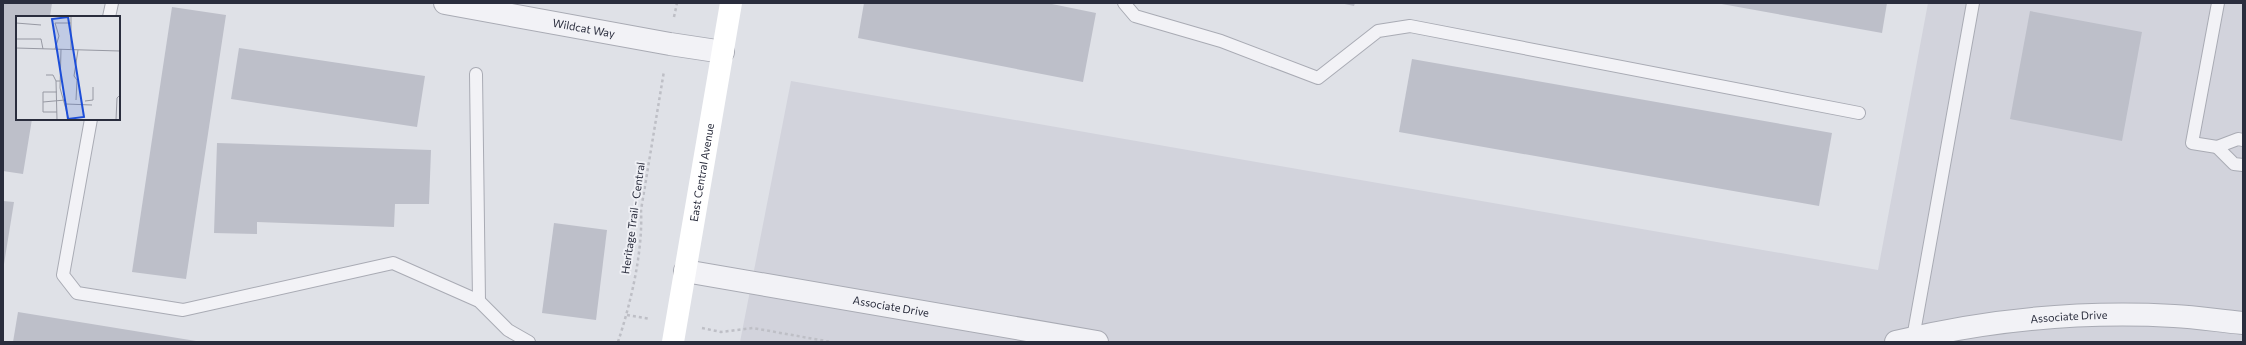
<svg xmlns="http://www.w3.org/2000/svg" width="2246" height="345" viewBox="0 0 2246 345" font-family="Commissioner,sans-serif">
<rect width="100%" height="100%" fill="#dfe1e7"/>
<path fill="#d2d3dc" d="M1928 3H2243V342H740L791 81 1878 270Z"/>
<g fill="#bdbfc9">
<path d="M3 3H52L50 17H17V119H32L23 174 3 171Z"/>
<path d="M864 3H1047L1096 13 1083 82 858 38Z"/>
<path d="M1340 3H1355L1354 6Z"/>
<path d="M1716 3H1887L1882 33Z"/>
<path d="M172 7 226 15 186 279 132 272Z"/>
<path d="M2030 11 2142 32 2122 141 2010 119Z"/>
<path d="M239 48 425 76 417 127 231 99Z"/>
<path d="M1412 59 1832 133 1819 206 1399 132Z"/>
<path d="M217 143 431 150 429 204H395L394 227 257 222V234L214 233Z"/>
<path d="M3 201 14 202 4 264H3Z"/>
<path d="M554 223 607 230 596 320 542 313Z"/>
<path d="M18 312 196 341V342H13Z"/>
</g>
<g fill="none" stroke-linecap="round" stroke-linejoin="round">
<defs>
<g id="service">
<path d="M1124 3 1135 16 1221 41 1318 78 1378 31 1410 26 1859 113"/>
<path d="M109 17 112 3"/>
<path d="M476 74 479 301"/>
<path d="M91 119 63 275 77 293 183 310 393 263 479 301 508 330 529 342"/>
<path d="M2243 140 2238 139 2217 147 2234 164 2243 165"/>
<path d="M2217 147 2192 143 2218 3"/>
<path d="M1913 338 1973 3"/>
</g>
<g id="minor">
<path id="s1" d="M445 3 670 44 723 52"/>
</g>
<g id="tertiary">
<path id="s2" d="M685 271 1097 342"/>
<path id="s3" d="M1896 342C1986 320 2081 311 2174 316 2197 317 2220 321 2243 323"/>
</g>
</defs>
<use href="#service" stroke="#a9abb4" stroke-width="14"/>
<use href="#minor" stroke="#a9abb4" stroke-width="24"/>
<use href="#tertiary" stroke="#a9abb4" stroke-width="24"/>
<g stroke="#bebfc6" stroke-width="2.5" stroke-dasharray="3 3" stroke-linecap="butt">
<path d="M674 17 677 3"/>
<path d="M627 315 650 319"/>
<path d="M702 328 721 332 753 328 831 342"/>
<path d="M618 342C631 302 643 252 641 210L664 71"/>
</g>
<use href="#service" stroke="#f2f2f6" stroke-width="12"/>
<use href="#minor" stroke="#f2f2f6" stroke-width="22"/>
<use href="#tertiary" stroke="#f2f2f6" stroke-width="22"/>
<path stroke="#fff" stroke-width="22" id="s4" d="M673 342 731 3"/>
</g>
<g text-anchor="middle" stroke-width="4" stroke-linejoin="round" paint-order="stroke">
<g font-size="11" fill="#2a2d3d" stroke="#eff0f5">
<text dy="4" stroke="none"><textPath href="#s1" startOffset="141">Wildcat Way</textPath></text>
<text dy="4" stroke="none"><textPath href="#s4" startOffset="172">East Central Avenue</textPath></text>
<text transform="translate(633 218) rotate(-82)" y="4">Heritage Trail - Central</text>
<text dy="4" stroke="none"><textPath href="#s2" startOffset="209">Associate Drive</textPath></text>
<text dy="4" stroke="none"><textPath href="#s3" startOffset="175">Associate Drive</textPath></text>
</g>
</g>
<g transform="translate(16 16)">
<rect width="104" height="104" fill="#dfe1e7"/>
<path fill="none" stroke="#9799a3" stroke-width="1" d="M0 7 25 9M1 23H25L27 33M0 32 104 35M39 33 43 20 39 7H55M45 33 44 72 53 104H56M55 33V0M30 59H37L40 65M60 84 61 64 58 60 62 34M69 85 77 84V71M27 86 49 84M50 88 76 89M41 96H27V76H41M41 104 40 65H44M100 104 101 82 104 79"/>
<path fill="#1d4ed8" fill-opacity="0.15" stroke="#1d4ed8" stroke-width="2" d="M52 1 68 101 52 103 36 3Z"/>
<rect width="104" height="104" fill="none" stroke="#2a2d3d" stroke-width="2"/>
</g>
<rect width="2246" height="345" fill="none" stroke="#2a2d3d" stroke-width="8"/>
</svg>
